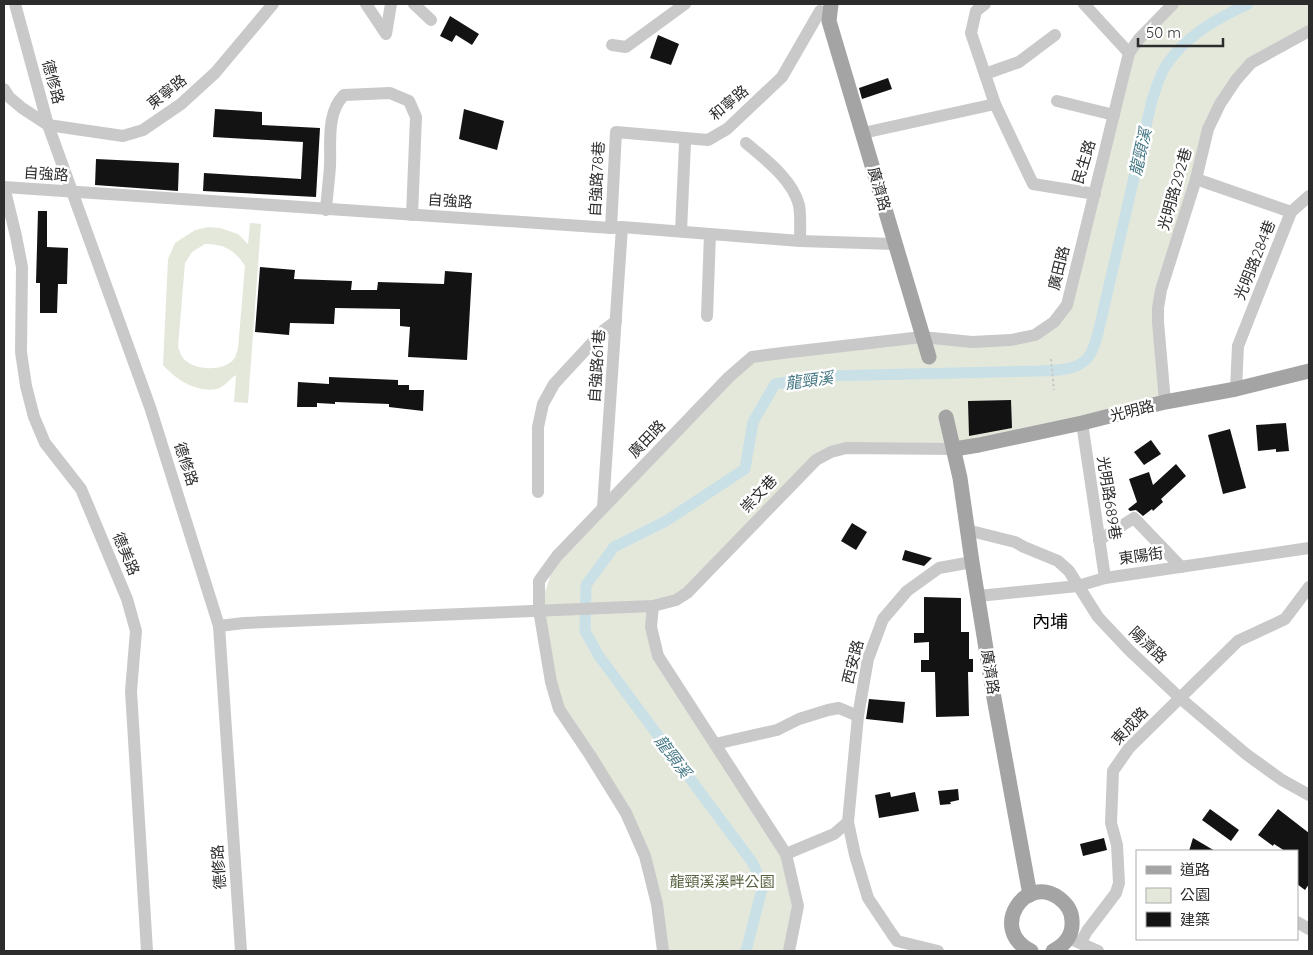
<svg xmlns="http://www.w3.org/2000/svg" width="1313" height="955" viewBox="0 0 1313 955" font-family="Quicksand,'Noto Sans TC',sans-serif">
<rect width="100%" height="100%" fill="#fff"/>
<g fill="#e4e8db" fill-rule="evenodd">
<path d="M1173 4H1309V31L1267 53 1219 104 1161 290 1165 402 956 452 846 448 816 460 687 593 653 606 658 656 786 854 798 906 789 951H663L645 856 559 709 539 610 557 556 752 357 782 353 1035 335 1067 305 1129 53Z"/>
<path d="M250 223 261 224 248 403 234 402 236 375C230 379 224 387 217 389 197 393 175 379 163 365L168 259 175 243 195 230 208 227 220 228 238 234 248 244ZM205 244C224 244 235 250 245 266L238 348C237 351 236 356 234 359 223 372 194 371 183 358 181 355 179 350 178 347L185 263 192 252Z"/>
</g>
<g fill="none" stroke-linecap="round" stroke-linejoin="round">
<path stroke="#c9e0e6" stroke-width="11" d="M746 951 763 885 752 862 599 656 585 631 586 585 614 547 666 521 745 469 753 422 775 384 825 376 1037 371C1055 370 1081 372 1091 353 1094 347 1096 340 1098 333L1152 100C1156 89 1159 77 1165 67 1185 36 1216 19 1248 4"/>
</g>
<g fill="#131313">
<path d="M450 16 479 34 472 45 456 35 452 42 440 36Z"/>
<path d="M658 35 679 44 671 65 650 58Z"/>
<path d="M888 78 892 89 862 99 859 88Z"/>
<path d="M215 109 262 112V125L320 128 316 197 203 191 204 173 301 179 303 142 213 137Z"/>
<path d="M464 109 504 121 497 150 459 139Z"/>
<path d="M96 159 179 163 178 191 95 185Z"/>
<path d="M38 211H47V247L68 248 67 284H58L57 313H40V283H36Z"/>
<path d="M260 267 295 270 294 279 352 281 351 290H377L378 282 444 284 445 271 472 273 467 360 408 357 410 327 400 326V309L335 308 334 324 290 323 289 335 255 332Z"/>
<path d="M329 377 398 380V385H409V390H424L423 411 389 407V404L335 402V404L317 403V407H297L298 382 329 384Z"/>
<path d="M1011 400 1012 428 969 436 968 401Z"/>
<path d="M1286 423 1289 451 1276 452V449L1258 451 1256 425Z"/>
<path d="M1230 429 1246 488 1223 494 1208 435Z"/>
<path d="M1151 440 1161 454 1144 465 1134 452Z"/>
<path d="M1176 464 1186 476 1161 499 1163 502 1153 511 1152 509 1143 516 1136 510 1130 511 1128 509 1137 502 1129 479 1149 472 1153 485Z"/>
<path d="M852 523 867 532 856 550 841 541Z"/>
<path d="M905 550 932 558 924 566 902 560Z"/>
<path d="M924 597 961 598V632H969V659H973V672H968L969 716 936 717 935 672H921V660H929V642L914 643V633H924Z"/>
<path d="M869 699 905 702 903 723 866 719Z"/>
<path d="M958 789 959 800 950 802 951 804 940 805 938 791Z"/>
<path d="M890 792 891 797 915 792 919 811 879 818 875 795Z"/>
<path d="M1210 809 1239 830 1231 841 1202 820Z"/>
<path d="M1278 809 1309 833V884L1305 890 1297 884V851H1285L1274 844 1273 846 1258 835Z"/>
<path d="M1104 838 1107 850 1083 856 1080 844Z"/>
<path d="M1193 838 1215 851H1189Z"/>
</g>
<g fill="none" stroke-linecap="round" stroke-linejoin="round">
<path stroke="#c9c9c9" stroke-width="2" stroke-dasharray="2.5 2.5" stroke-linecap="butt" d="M1051 359 1054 390"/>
<g stroke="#c9c9c9" stroke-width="12">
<path d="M15 4 48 125 150 407 219 626 241 951"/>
<path d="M366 4 386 34 391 4"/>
<path d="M414 4 431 20"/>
<path d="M985 4 976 11 971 33 995 104 1033 184 1095 194"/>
<path d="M1084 4 1129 53"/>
<path d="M612 45 626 47 685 4"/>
<path d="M985 74 1019 62 1055 35"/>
<path d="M4 89 9 97 22 108 48 125 123 136 143 130 181 104 215 73 273 4"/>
<path d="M1057 101 1114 115"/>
<path d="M863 133 995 104"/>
<path d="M746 143C766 160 792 179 799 205 801 216 800 229 800 241"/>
<path d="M1196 179 1291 212 1238 346 1236 389"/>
<path d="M4 187 611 228 622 227 800 241 895 244"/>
<path d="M4 187 16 236 22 267 21 352 26 386 34 417 45 443 81 489 127 599 136 631 131 691 147 951"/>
<path d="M326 210C327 195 329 181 330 166 331 143 326 113 344 95L390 93 409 101 416 117 412 215"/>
<path d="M1291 212 1309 196"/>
<path d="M611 228 616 132 708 140 727 129 782 77 820 11"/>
<path d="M681 231 685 143"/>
<path d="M707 316 710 234"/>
<path d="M1165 402 1158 322V308L1161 290 1196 179 1208 129 1220 104 1236 80 1251 63 1309 31"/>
<path d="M1082 423 1105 578"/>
<path d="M538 492V427L543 404 554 384 604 330 616 321"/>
<path d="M603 507 622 227"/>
<path d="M967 530 1015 542 1024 547 1058 561 1069 571 1098 617 1130 651 1180 698 1246 754 1282 780 1309 795"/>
<path d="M1099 540 1134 518 1181 567"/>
<path d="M978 596 1078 586 1105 578 1309 548"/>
<path d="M653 606 651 627 658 656 786 854 798 906 789 951"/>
<path d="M219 626 244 623 653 606 676 600 687 593 816 460 831 452 846 448 954 449"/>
<path d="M715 744 777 730 799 719 828 710 839 708 858 716"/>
<path d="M786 854 834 834 848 822"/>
<path d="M1297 922 1309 929"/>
<path d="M1073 940 1098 951"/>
<path d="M1081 942 1087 931 1116 893 1119 883 1117 845 1111 823 1113 771 1129 748 1238 641 1285 619 1309 587"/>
<path d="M663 951 657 904 645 856 626 813 590 755 559 709 551 682 539 610V581L557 556 729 377 752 357 782 353 922 337 972 342 1011 340 1035 335 1054 322 1067 305 1129 53 1139 39 1173 4"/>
<path d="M938 951 897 941 892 934 868 898 855 855 848 822 858 716 868 659 883 619 907 591 939 568 972 562"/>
</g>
<g stroke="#a4a4a4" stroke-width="15">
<path d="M831 4 829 21 929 357"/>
<path d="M946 417 960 478 972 562 994 698 1030 895"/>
<path d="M954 449 979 445 1082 423 1165 402 1236 389 1309 371"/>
<path d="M1031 951C988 930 1025 873 1059 898 1067 904 1072 912 1072 921 1073 935 1065 945 1053 951"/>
</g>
</g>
<g text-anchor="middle" stroke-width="5" stroke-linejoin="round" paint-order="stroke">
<g font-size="15" fill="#2c2c2c" stroke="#fff">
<text transform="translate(53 82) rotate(75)" y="5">德修路</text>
<text transform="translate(167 92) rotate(-38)" y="5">東寧路</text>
<text transform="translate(729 103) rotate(-40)" y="5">和寧路</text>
<text transform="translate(1084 162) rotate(-73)" y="5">民生路</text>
<text transform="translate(46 174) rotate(4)" y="5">自強路</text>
<text transform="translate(597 179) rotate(-87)" y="5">自強路78巷</text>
<text transform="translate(879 189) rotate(74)" y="5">廣濟路</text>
<text transform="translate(1175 189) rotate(-74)" y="5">光明路292巷</text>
<text transform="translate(450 201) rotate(4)" y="5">自強路</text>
<text transform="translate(1255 260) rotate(-68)" y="5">光明路284巷</text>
<text transform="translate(1059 268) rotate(-76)" y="5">廣田路</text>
<text transform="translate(597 366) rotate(-86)" y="5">自強路61巷</text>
<text transform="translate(1132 411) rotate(-14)" y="5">光明路</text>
<text transform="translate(647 439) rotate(-46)" y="5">廣田路</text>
<text transform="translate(186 464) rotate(72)" y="5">德修路</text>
<text transform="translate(759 494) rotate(-47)" y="5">崇文巷</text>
<text transform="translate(1109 498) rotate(81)" y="5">光明路689巷</text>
<text transform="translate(126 554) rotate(67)" y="5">德美路</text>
<text transform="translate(1141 556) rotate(-8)" y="5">東陽街</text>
<text transform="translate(1148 645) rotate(44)" y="5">陽濟路</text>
<text transform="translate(853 662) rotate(-76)" y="5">西安路</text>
<text transform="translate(990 672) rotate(81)" y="5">廣濟路</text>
<text transform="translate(1130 726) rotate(-47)" y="5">東成路</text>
<text transform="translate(219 867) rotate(-94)" y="5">德修路</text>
</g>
<g font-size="15" fill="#56623f" stroke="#fff">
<text x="722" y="887">龍頸溪溪畔公園</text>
</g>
<g font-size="16" font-style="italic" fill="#447784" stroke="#fff">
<text transform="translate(1140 152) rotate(-77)" y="6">龍頸溪</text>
<text transform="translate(809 380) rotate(-7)" y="6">龍頸溪</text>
<text transform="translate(673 756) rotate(53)" y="6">龍頸溪</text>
</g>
<g font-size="18" fill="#000" stroke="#fff">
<text x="1050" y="628">內埔</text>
</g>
</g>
<rect width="1313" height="955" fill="none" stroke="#2c2c2c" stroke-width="10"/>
<rect x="1136" y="850" width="162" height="90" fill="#ffffff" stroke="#ababab"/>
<rect x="1146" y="866" width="25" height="8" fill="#a4a4a4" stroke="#ababab"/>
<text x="1180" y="875" font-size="15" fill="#2c2c2c">道路</text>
<rect x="1146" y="888" width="25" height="15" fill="#e4e8db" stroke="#ababab"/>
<text x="1180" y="900" font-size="15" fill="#2c2c2c">公園</text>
<rect x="1146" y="912" width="25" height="15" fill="#131313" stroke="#ababab"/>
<text x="1180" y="925" font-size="15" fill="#2c2c2c">建築</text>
<path d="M1138 38v8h85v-8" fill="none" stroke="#2c2c2c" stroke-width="2.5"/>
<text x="1146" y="38" font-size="15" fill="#2c2c2c" stroke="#ffffff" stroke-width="4" paint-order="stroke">50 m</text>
</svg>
